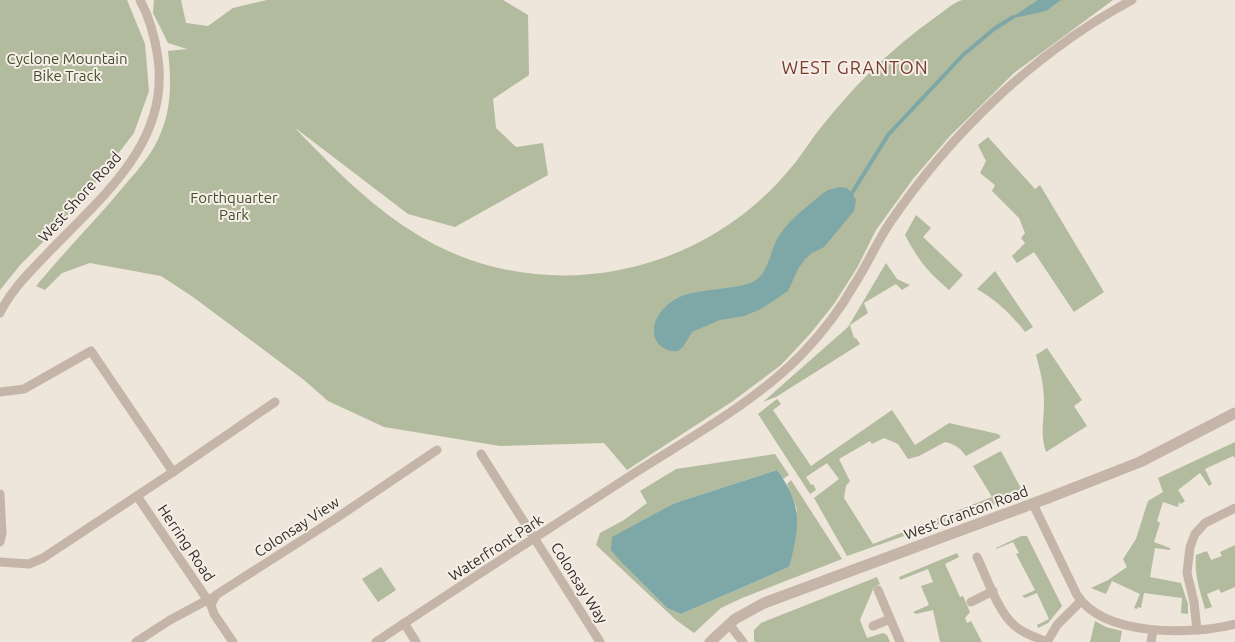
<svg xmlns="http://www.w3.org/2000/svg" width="1235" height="642" viewBox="0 0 1235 642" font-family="Ubuntu,sans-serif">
<rect width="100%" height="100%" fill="#eee5db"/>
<g fill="#b2bb9d">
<path d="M0 0H127L145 44 149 91 134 133 94 185 55 230 21 264 0 290Z"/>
<path d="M154 0H181L186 23 208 26 233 8 267 0H503L528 15 529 75 493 99 496 128 516 147 543 143 548 175 455 227 408 214 294 127C330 164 366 202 410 230 531 310 697 281 789 170 800 158 808 144 818 131 851 89 889 50 933 19 942 13 952 3 962 0 971 0 990 0 1001 0 1038 0 1076 0 1113 0L1014 73 949 137 913 179 876 230 857 268 834 304 810 334 781 365 733 401 627 470 604 443 500 446 384 427 328 401 304 380 193 297 161 276 90 263 62 273 45 290 36 286C64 252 96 220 124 186 139 169 154 152 162 130 172 104 171 78 168 51L187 49 168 43 153 13Z"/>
<path d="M988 137 1035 189 1040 185 1104 292 1074 312 1034 252 1017 263 1012 256 1025 243 1021 238 1025 233 1019 218 992 191 995 185 980 173 986 161 978 145Z"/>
<path d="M916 215 931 228 923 237 963 275 949 290C927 271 919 261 905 235Z"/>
<path d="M886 263 897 279 910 285 902 290 896 284 864 303 868 313 850 325 854 338H856L860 344 776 397 763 402 848 327Z"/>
<path d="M995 271 1033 327 1025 332C1012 315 996 300 977 289Z"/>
<path d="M1047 348 1082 400 1074 406 1087 426 1046 452C1040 435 1044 420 1044 402 1044 385 1040 370 1036 355Z"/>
<path d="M777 399 781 404 773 410 811 466 892 410 915 445 949 423 998 434 1001 437 966 456C960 448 955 444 945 442L919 456 908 459 898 444 884 438 872 444 870 441 839 459 850 481 846 486 844 498 873 544 992 497 973 466 1001 451 1024 494 847 556 814 498 839 479 827 463 806 477 811 485 813 484 816 490 810 494 758 414Z"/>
<path d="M1235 442V458L1233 456 1205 469 1212 484 1209 486 1200 473 1178 490 1185 501 1181 504 1179 502 1178 507 1163 502 1157 521 1160 523 1154 542 1170 548V550L1155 548 1150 577 1181 583 1188 604V614L1181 613 1182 598 1144 593 1141 608 1138 607 1137 609 1134 608 1140 594 1112 581 1106 594 1091 588 1108 580 1127 567 1123 559 1136 539 1148 501 1163 492 1158 478Z"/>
<path d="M775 454 789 475 783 479 777 470 675 503 656 514 623 564 667 608 681 614 789 567 797 509 787 484 791 480 842 559 742 598 721 608 694 633 676 620 596 545 600 533 624 520 647 503 640 491 676 469Z"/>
<path d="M1021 536H1027L1062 606 1048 623 1038 628 1037 625 1049 619 1037 593 1025 598 1022 596 1035 590 1016 554 1019 553 1013 542 996 549V548Z"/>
<path d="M1235 545V587L1221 593 1219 589 1207 594 1212 607 1205 609C1200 591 1194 574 1196 555L1207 551 1211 560 1222 556 1220 552Z"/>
<path d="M957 553 959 557 945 564 960 597 963 596 970 612 965 618 967 623 971 621 982 642H940L933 610 916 614 913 612 929 605 921 586 933 582 928 569 900 580 899 577Z"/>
<path d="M381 567 396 590 378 602 362 579Z"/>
<path d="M877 577 880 584 874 587 860 620 867 638 883 633 887 635 890 642H755L754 640V630L761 623Z"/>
<path d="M1095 621 1106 627 1122 631 1120 642H1090Z"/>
</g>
<g fill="#7ea7a7">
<path d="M1038 0H1061L1046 11 1009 19Z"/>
<path d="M840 187 847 188 852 193 856 200 854 211 824 247 812 253 805 259 798 269 788 291 761 309 744 316 720 320 692 332 683 347 678 351C659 353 648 335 657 318 662 308 672 300 682 296 702 288 742 290 756 280 771 269 770 247 781 233 791 218 808 206 822 194L828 190Z"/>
<path d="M777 470C803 506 800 526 789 567L681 614 667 608 623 564 611 550 612 537 675 503Z"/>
</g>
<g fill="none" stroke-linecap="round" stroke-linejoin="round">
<path stroke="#7ea7a7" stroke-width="4" d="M852 193 888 135 963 55 994 29 1013 17"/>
<g stroke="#c5b5a9" stroke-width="9">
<path d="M0 313C10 291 30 272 47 254 100 198 170 144 158 58 155 38 150 18 140 0"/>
<path d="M0 392 24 389 91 351 173 472 43 558 29 564 0 562"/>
<path d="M481 454 600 642"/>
<path d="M173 472 275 402"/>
<path d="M0 494 2 533 0 542"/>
<path d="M137 496 211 605"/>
<path d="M1033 504 1077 595C1104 637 1192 635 1235 624"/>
<path d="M977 557C987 578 998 612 1015 626 1024 634 1036 637 1047 642"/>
<path d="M878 590 900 642"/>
<path d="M971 602 993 591"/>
<path d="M404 623 416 642"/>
<path d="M729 624 743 642"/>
<path d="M873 626 890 619"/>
<path d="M1197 630 1194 602 1187 573 1190 547 1195 534 1205 523 1235 508"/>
<path d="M136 642 170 620 211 598"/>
<path d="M233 642 214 614 211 605 216 595 335 519 437 450"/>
<path d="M376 642C460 586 545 531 630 476 689 438 753 404 802 354 822 333 840 310 854 285 867 265 876 244 889 224 951 133 1035 52 1132 0"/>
<path d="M1047 642 1057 625 1081 601"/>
<path d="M1151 642 1153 630"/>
</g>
<path stroke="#c5b5a9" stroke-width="11" d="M710 642 735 619 764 603 1048 498 1140 462 1235 413"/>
</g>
<g text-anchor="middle" stroke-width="4" stroke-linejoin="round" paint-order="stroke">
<g font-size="15" fill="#434e2f" stroke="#f6efe7">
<text x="67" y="64">Cyclone Mountain<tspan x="67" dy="17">Bike Track</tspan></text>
<text x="234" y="203">Forthquarter<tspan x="234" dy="17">Park</tspan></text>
</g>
<g font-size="15" fill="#332b28" stroke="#f6efe7">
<text transform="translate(80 197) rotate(-48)" y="5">West Shore Road</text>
<text transform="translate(966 513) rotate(-20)" y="5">West Granton Road</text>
<text transform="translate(297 527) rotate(-33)" y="5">Colonsay View</text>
<text transform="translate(186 543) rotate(56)" y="5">Herring Road</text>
<text transform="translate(496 548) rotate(-33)" y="5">Waterfront Park</text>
<text transform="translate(579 583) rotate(58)" y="5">Colonsay Way</text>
</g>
<g font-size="18" letter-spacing="1" fill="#773c2b" stroke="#f6efe7">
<text x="855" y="74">WEST GRANTON</text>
</g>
</g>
</svg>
